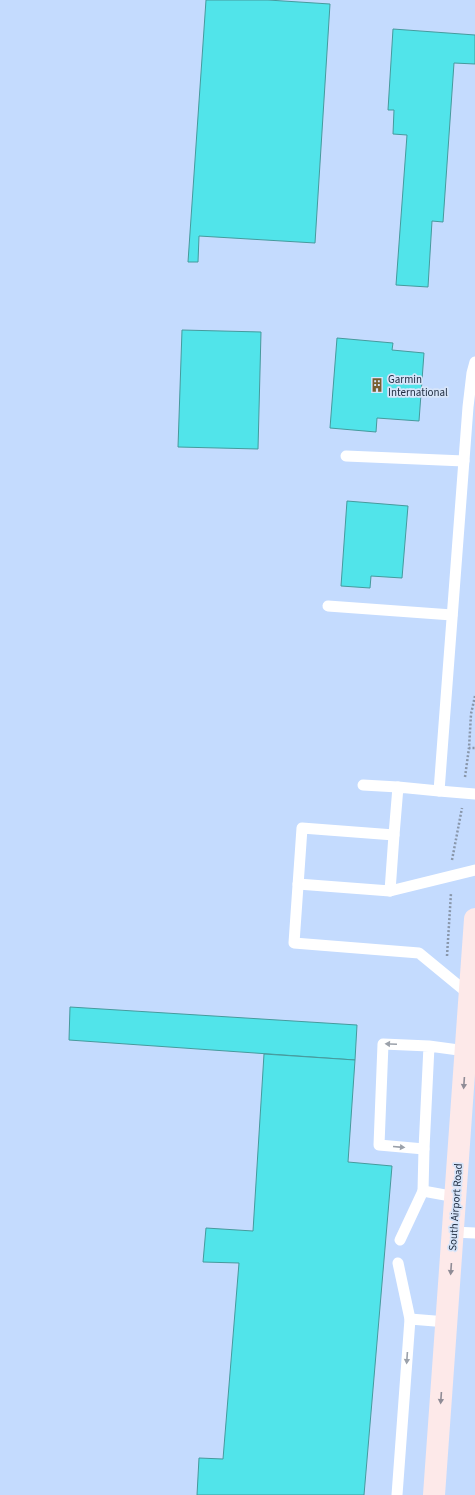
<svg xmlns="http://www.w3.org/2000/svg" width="475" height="1495" viewBox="0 0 475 1495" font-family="'Source Sans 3',sans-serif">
<rect width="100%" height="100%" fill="#d7e5fa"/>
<rect fill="#c4dbfe" x="0" y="0" width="475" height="1495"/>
<g fill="#51e4ea" stroke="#469a9d">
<path d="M206 0H268L330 4 315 243 199 236 198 262H188Z"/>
<path d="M393 29 475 35V64L454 63 443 222 432 221 428 287 396 285 407 135 393 134 394 110H388Z"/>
<path d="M182 330 261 332 258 449 178 447Z"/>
<path d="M337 338 393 343 392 350 424 353 419 421 377 418 376 432 330 428Z"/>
<path d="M347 501 408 506 402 578 371 576 370 588 341 586Z"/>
<path d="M70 1007 357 1025 355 1060 69 1040Z"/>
<path d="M264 1054 355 1060 348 1162 392 1166 364 1495H197L199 1458 223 1459 239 1263 203 1262 206 1228 253 1231Z"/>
</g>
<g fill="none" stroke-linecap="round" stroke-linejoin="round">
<g stroke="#8997ab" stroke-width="2.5" stroke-dasharray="2 2" stroke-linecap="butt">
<path d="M475 696 471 714 469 748H475"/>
<path d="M465 777 469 748"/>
<path d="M452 860 462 808"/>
<path d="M447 956 451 893"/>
</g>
<g stroke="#fff" stroke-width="11">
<path d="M475 362 472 373 468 407 439 791 475 794"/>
<path d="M346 456 464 461"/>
<path d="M328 606 452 615"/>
<path d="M363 785 398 787"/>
<path d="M439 791 398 787 394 835 302 828 294 943 419 953 470 995"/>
<path d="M298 884 390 891 394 835"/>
<path d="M390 891 475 870"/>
<path d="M429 1046 424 1149 379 1145 383 1044 429 1046 466 1051"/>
<path d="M423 1191 424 1149"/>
<path d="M453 1232 475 1233"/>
<path d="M400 1240 423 1191 456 1197"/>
<path d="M410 1319 447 1322"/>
<path d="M397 1495 410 1319 398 1263"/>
</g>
<path stroke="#fde9e9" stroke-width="22" d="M434 1495 475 919"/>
</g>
<defs><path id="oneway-solid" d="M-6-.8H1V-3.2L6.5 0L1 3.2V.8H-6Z"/></defs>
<g fill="#9ba1aa">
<use href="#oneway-solid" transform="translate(391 1044) rotate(-177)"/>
<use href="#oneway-solid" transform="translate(399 1147) rotate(5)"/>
<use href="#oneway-solid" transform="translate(407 1358) rotate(94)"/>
</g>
<g fill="#8f8c96">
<use href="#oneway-solid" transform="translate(464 1083) rotate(94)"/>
<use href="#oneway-solid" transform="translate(451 1269) rotate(94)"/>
<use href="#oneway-solid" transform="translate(441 1398) rotate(94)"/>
</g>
<defs>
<symbol id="building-bare" viewBox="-9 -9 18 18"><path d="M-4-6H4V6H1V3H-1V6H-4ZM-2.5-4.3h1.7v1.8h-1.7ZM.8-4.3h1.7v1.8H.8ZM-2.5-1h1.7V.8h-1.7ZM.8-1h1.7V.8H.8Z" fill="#785d30" stroke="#d7e5fa" stroke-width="2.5" paint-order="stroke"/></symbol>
</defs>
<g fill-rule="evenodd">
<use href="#building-bare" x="367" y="375" width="20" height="20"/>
</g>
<g text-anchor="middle" stroke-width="3.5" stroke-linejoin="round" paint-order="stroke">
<g font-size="11" fill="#212e42" stroke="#d7e5fa" text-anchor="start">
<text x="388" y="383">Garmin<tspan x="388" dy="13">International</tspan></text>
</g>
<g font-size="11" fill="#212e42" stroke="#d7e5fa">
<text transform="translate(455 1207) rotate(-86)" y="4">South Airport Road</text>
</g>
</g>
</svg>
